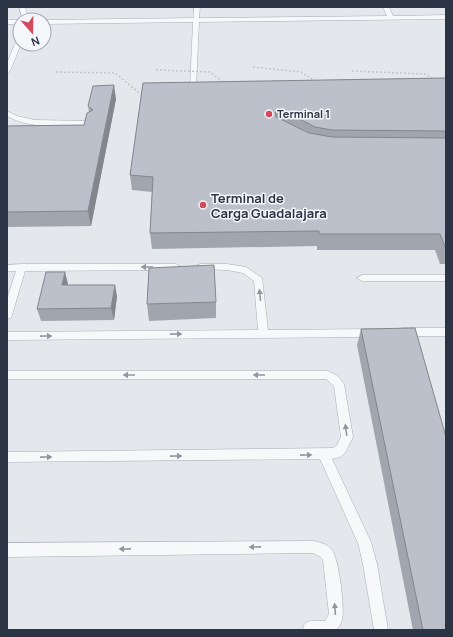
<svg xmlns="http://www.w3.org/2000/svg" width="453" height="637" viewBox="0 0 453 637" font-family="Manrope,sans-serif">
<rect width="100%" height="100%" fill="#e4e7ec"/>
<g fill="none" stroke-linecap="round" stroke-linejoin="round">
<defs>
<g id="service">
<path d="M19 7H25L29 20H23Z"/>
<path d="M194 7H200L199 18 387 16 383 7H389L393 16 446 15V19L199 22 196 88 193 90 190 88 193 22 44 24V20L194 18Z"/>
<rect x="7" y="20" width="13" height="4"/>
<path d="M20 37 21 44 10 71 7 73V63L17 39Z"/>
<path d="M7 111 17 116 35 120 90 121 94 123 90 125C64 125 31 130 7 116Z"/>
<path d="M22 264H176L181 267 176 270 25 271 12 315 11 318 7 319V299L16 271H7V265Z"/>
<path d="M200 264H227L246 267 262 278 268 330 373 329 377 330 378 333 377 336 373 337 7 340V332L258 330 254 281 243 273 227 270 197 269 195 267Z"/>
<path d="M362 275H446V281H362L357 278Z"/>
<path d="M403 328H446V336H403L399 335 398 332 399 329Z"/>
<path d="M7 371H328L338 376 344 384 353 437 345 453 340 457 332 459 371 542 377 564 388 630H374L363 564 358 543 320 459 7 462V452L333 448 337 445 341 437 334 386 326 379H7Z"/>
<path d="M313 541C319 542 328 544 332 550 339 560 345 608 342 620 341 624 339 627 336 630H304L303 628 305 623 310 621H325L329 614 323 560 319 556 313 553 7 557V543Z"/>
</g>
</defs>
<use href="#service" stroke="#a9aeb7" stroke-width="1"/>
<g stroke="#c2c5cb" stroke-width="1.5" stroke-dasharray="2 2" stroke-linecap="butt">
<path d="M253 67 301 72 315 81"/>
<path d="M352 71 425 74 434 79"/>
<path d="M56 72 115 73 143 96"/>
</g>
<use href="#service" fill="#f7f8fa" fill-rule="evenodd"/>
<path stroke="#c2c5cb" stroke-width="1.5" stroke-dasharray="2 2" stroke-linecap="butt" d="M156 70 210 72 225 84"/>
</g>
<g fill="#a1a5ae">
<path d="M446 78V264H440L435 250H317V246L152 249 150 233 152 192 132 190 130 175 143 83Z"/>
<path d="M116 99 91 226 7 227V126L84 125 89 111 88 106Z"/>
<path d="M68 284V285L117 296 114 320 41 321 37 309Z"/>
<path d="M216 302V318L149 321 147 304Z"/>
<path d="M361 329 446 630H413L357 345Z"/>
</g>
<g fill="#83868d">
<path d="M114 85 116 99 91 226 88 211Z"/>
<path d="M65 272 68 284 65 297 62 285Z"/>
<path d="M115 285 117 296 114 320 111 308Z"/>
</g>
<g fill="#bbc0ca" stroke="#83868d">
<path d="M446 78V131L332 130 315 127 284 111H277L275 112 276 117 309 133 332 137 446 138V249L440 234H319V231L150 233 153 177 130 175 143 83Z"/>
<path d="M114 85 88 211 7 212V126L84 125 87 113 93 110 88 106 93 86Z"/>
<path d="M214 265 216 302 147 304 149 268Z"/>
<path d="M46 272H65L62 285H115L111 308 37 309Z"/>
<path d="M415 328 446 437V630H423L361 329Z"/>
</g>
<defs><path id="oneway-solid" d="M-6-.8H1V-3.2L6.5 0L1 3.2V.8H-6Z"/></defs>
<g fill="#9196a0">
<use href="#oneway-solid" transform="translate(147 267) rotate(180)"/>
<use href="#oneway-solid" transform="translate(260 295) rotate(-95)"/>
<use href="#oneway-solid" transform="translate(176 334) rotate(-1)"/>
<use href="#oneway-solid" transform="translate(46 336) rotate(-1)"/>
<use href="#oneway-solid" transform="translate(129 375) rotate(-180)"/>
<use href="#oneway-solid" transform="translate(259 375) rotate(-180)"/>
<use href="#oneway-solid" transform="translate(346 430) rotate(-98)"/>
<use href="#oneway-solid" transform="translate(306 455) rotate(-1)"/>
<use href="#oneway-solid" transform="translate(176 456) rotate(-1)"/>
<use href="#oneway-solid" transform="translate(46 457) rotate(-1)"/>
<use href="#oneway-solid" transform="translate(255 547) rotate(179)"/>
<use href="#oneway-solid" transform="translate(125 549) rotate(179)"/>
<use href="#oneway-solid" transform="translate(335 609) rotate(-94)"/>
</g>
<g fill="#d1495b" stroke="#f4f6f9" stroke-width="1.5">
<circle cx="269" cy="114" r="4"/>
<circle cx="203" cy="205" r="4"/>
</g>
<g text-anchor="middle" stroke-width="3" stroke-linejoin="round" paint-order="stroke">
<g font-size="11" font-weight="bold" fill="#2b3445" stroke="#f4f6f9" text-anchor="start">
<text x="277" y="118">Terminal 1</text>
</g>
<g font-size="13" font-weight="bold" fill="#2b3445" stroke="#f4f6f9" text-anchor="start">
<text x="211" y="203">Terminal de<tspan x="211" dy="15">Carga Guadalajara</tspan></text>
</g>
</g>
<rect width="453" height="637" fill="none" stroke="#2b3445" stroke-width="16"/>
<g transform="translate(32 32) rotate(160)"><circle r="19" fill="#f4f6f9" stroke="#a4a8b1"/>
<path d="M0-3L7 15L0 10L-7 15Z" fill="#d1495b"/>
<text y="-6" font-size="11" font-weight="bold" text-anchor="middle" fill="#2b3445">N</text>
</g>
</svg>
